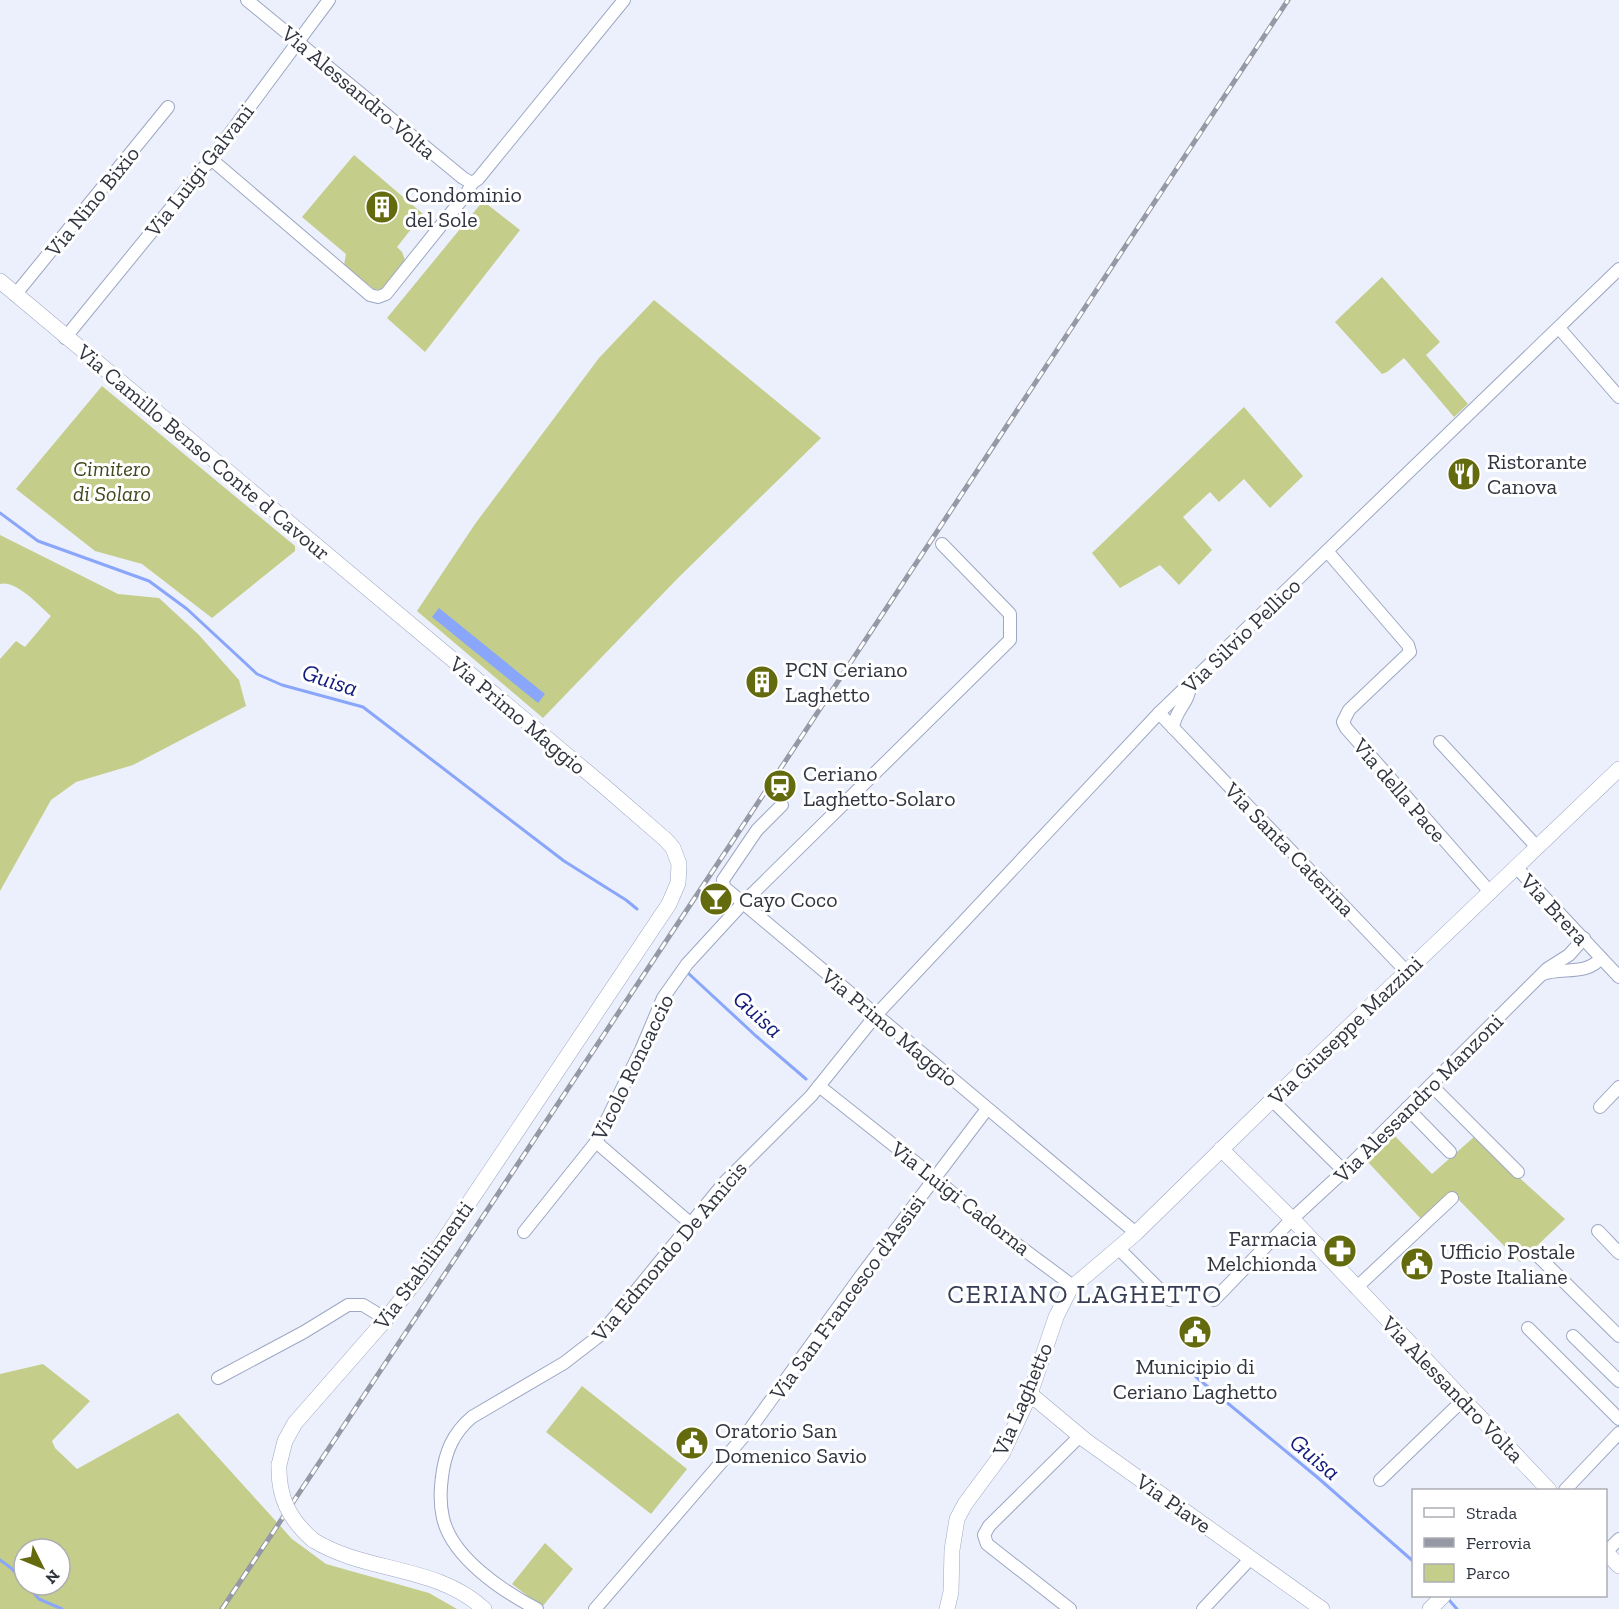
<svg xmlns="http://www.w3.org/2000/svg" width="1619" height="1609" viewBox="0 0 1619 1609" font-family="'Zilla Slab',serif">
<rect width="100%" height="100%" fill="#ebf0fc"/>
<g fill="#c4cd89" fill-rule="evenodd">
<path d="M354 155 423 214 397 247 402 252 405 260 382 289 375 290 344 265 346 254 302 217Z"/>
<path d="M483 201 520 230 425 352 387 318Z"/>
<path d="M1382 277 1440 342 1426 355 1468 404 1454 417 1404 358 1387 372 1382 374 1335 322Z"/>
<path d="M654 300 821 438 678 578 543 718 417 611 475 524 599 358Z"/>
<path d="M102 386 295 546V551L212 618 142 564 95 551 16 489Z"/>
<path d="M1244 407 1303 476 1270 508 1244 479 1219 502 1210 492 1183 517 1212 550 1179 585 1160 565 1120 588 1092 553Z"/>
<path d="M0 535 118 594 159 598 199 635 239 680 246 706 133 765 76 782 51 800 0 891V659L16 641 25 647 51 616C40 606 15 579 0 584Z"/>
<path d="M1393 1134 1432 1174 1474 1137 1565 1219 1520 1262 1451 1192 1421 1219 1366 1160Z"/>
<path d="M43 1364 90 1401 52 1441 55 1448 77 1469 178 1413 292 1539 326 1564 429 1593 457 1609H0V1374ZM24 1549H60V1585H24Z"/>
<path d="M582 1386 687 1469 651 1514 546 1432Z"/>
<path d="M545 1543 573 1569 542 1607 512 1584Z"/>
</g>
<path fill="#89a6fb" d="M439 608 545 694 538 703 432 617Z"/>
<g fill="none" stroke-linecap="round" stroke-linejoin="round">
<g stroke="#89a6fb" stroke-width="3">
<path d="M0 513 38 541 149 581 187 609 257 674 282 685 363 707 564 861 626 900 637 909"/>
<path d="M688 973 756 1036 806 1079"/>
<path d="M1196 1377 1317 1477 1414 1562"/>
<path d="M0 1560 11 1568 24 1582"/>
<path d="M27 1585 39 1599 62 1609"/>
<path d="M1449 1600 1457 1609"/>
</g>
<defs>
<g id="minor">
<path d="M247 0 463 178 472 183"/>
<path d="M211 159 370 295 378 297 386 294 390 289 467 193 472 183"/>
<path d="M472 183 478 179 624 0"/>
<path d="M15 295 168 107"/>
<path d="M1559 328 1619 397"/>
<path d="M65 338 211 159 329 0"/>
<path d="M1327 551 1402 638 1408 645 1410 652 1349 710 1343 722 1346 728 1490 892"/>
<path d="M1159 713 1406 971"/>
<path d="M1173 728C1175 710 1189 703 1190 686"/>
<path d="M1440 742 1537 847"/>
<path d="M782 805 757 830 723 880 724 887 1136 1233"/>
<path d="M1516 867 1619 977"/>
<path d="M1543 974C1563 967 1586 976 1601 958"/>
<path d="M1431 1085 1518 1172"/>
<path d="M819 1086 935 1178 980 1217 1069 1283 1070 1289"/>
<path d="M1273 1099 1277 1105 1344 1171"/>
<path d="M1600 1107 1619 1087"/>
<path d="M1407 1108 1450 1152"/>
<path d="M596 1142 690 1223"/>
<path d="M1598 1231 1619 1253"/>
<path d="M524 1232 596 1142 641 1050 663 998 687 964 743 903 1010 640V614L942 544"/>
<path d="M1118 1248 1170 1300"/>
<path d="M1537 1255 1619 1336"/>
<path d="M1356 1288 1452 1198"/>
<path d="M1214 1300 1292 1219 1344 1171 1547 969 1569 955 1584 938"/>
<path d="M1528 1328 1619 1419"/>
<path d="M1573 1336 1619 1381"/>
<path d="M218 1378 304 1332 348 1305H363L386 1319"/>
<path d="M1380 1480 1463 1400"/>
<path d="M1565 1490 1619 1433"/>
<path d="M1606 1552 1619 1539"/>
<path d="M537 1609C504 1592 452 1558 443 1518 440 1505 440 1491 442 1477 445 1452 453 1433 472 1417L564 1363 599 1336 724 1183 811 1096 876 1015 1159 713 1619 269"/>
<path d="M595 1609 750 1429 860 1277 987 1109"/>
<path d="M1070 1609 987 1544 984 1535 989 1526 1080 1436"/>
<path d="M1203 1609 1251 1558"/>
</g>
<g id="tertiary">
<path d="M0 281 605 787 666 840 673 848 679 864 678 883 669 904 422 1273 386 1319 295 1423 285 1441 279 1465"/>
<path d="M1221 1149 1297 1224 1549 1490"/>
<path d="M1030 1394 1085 1440 1322 1609"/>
<path d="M313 1540C366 1573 437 1565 484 1609"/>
<path d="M1606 1552 1619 1566"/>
<path d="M947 1609 951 1592 952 1550 957 1519 965 1504 1002 1454 1030 1394 1056 1317 1070 1289 1136 1233 1273 1099 1619 769"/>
<path d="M1430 1609 1443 1596"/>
</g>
</defs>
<use href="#minor" stroke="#9da7c4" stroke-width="14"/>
<use href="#tertiary" stroke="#9da7c4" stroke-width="16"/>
<use href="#minor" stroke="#fff" stroke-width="12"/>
<use href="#tertiary" stroke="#fff" stroke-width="15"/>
<defs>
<path id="rail" d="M222 1609 732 842 1288 0"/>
</defs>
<use href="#rail" stroke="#9499a5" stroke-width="5"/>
<use href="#rail" stroke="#fff" stroke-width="3" stroke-dasharray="9" stroke-linecap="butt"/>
<defs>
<path id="tertiary-bridge" d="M279 1465C278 1497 289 1519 313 1540"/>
</defs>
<use href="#tertiary-bridge" stroke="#9da7c4" stroke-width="16" stroke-linecap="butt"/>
<use href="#tertiary-bridge" stroke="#fff" stroke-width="15"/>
</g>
<defs>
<symbol id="building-disc" viewBox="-11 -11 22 22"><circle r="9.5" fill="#646a0e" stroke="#fff"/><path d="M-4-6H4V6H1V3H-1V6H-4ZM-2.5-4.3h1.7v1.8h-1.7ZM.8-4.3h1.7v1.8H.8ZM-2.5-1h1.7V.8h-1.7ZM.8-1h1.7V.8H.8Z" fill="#fff"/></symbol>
<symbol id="restaurant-disc" viewBox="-11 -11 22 22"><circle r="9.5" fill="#646a0e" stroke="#fff"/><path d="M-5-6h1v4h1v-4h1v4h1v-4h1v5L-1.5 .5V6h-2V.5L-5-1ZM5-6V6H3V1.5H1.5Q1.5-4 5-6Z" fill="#fff"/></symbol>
<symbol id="station-disc" viewBox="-11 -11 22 22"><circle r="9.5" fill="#646a0e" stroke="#fff"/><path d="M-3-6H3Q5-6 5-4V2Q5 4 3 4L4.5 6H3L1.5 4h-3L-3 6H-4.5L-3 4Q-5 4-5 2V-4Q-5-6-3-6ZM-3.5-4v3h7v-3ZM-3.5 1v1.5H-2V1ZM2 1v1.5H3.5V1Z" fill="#fff"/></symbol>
<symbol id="bar-disc" viewBox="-11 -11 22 22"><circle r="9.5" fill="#646a0e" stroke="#fff"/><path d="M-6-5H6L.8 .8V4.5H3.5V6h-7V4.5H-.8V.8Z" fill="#fff"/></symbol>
<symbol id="pharmacy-disc" viewBox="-11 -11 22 22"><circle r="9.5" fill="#646a0e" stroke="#fff"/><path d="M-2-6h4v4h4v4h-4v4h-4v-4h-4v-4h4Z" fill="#fff"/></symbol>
<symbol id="civic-disc" viewBox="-11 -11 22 22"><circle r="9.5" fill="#646a0e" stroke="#fff"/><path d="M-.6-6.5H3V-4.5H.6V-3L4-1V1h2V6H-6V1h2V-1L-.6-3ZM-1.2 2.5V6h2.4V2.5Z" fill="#fff"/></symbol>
</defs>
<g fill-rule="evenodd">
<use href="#building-disc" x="363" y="188" width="38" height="38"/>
<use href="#restaurant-disc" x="1445" y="455" width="38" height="38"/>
<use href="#building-disc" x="743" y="663" width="38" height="38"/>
<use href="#station-disc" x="761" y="767" width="38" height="38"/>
<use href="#bar-disc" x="697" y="880" width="38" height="38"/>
<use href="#pharmacy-disc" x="1321" y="1232" width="38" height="38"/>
<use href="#civic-disc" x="1398" y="1245" width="38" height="38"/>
<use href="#civic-disc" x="1176" y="1313" width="38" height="38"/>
<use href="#civic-disc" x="673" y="1424" width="38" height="38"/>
</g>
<g text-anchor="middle" stroke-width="6" stroke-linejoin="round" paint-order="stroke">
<g font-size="22" fill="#303540" stroke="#fff">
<text transform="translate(359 92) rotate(40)" y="8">Via Alessandro Volta</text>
<text transform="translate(199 170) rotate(-52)" y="8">Via Luigi Galvani</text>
<text transform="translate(92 201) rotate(-51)" y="8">Via Nino Bixio</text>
<text transform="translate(204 452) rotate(40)" y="8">Via Camillo Benso Conte d Cavour</text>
<text transform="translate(1241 635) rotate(-44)" y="8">Via Silvio Pellico</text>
<text transform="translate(518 715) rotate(40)" y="8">Via Primo Maggio</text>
<text transform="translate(1400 790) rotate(49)" y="8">Via della Pace</text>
<text transform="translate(1290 849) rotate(46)" y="8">Via Santa Caterina</text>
<text transform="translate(1555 909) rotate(47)" y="8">Via Brera</text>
<text transform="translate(890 1027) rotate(40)" y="8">Via Primo Maggio</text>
<text transform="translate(1345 1030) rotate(-44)" y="8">Via Giuseppe Mazzini</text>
<text transform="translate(632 1067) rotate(-64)" y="8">Vicolo Roncaccio</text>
<text transform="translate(1418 1098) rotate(-45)" y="8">Via Alessandro Manzoni</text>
<text transform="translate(961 1198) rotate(38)" y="8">Via Luigi Cadorna</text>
<text transform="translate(669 1251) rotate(-50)" y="8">Via Edmondo De Amicis</text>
<text transform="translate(423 1265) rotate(-54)" y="8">Via Stabilimenti</text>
<text transform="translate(847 1297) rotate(-54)" y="8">Via San Francesco d'Assisi</text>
<text transform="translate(1453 1389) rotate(46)" y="8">Via Alessandro Volta</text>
<text transform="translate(1022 1399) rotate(-67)" y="8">Via Laghetto</text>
<text transform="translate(1174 1503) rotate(35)" y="8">Via Piave</text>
</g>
<g font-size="22" fill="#303540" stroke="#fff" text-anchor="start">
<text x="405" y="202">Condominio<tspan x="405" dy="25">del Sole</tspan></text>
<text x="1487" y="469">Ristorante<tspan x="1487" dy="25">Canova</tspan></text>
<text x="785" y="677">PCN Ceriano<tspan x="785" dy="25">Laghetto</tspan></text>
<text x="803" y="781">Ceriano<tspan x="803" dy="25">Laghetto-Solaro</tspan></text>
<text x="739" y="907">Cayo Coco</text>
<text x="1317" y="1246" text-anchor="end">Farmacia<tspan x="1317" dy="25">Melchionda</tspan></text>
<text x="1440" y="1259">Ufficio Postale<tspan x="1440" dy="25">Poste Italiane</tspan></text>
<text x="1195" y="1374" text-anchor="middle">Municipio di<tspan x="1195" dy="25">Ceriano Laghetto</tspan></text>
<text x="715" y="1438">Oratorio San<tspan x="715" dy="25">Domenico Savio</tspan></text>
</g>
<g font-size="22" font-style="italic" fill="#42471c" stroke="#fff">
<text x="112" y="476">Cimitero<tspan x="112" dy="25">di Solaro</tspan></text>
</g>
<g font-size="24" font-style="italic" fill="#131c7c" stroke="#fff">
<text transform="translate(330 680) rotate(18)" y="8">Guisa</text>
<text transform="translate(758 1014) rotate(42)" y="8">Guisa</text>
<text transform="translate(1315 1457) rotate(40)" y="8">Guisa</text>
</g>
<g font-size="26" letter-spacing="1.5" fill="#353e56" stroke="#fff">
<text x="1085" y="1303">CERIANO LAGHETTO</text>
</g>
</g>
<rect x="1412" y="1489" width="195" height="108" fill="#ffffff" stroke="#acaeb3" stroke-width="1.5"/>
<rect x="1424" y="1508" width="30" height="9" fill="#ffffff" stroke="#acaeb3" stroke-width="1.5"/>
<text x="1466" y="1519" font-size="18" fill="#303540">Strada</text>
<rect x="1424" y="1538" width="30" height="9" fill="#9499a5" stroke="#acaeb3" stroke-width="1.5"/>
<text x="1466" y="1549" font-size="18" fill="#303540">Ferrovia</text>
<rect x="1424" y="1564" width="30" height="18" fill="#c4cd89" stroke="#acaeb3" stroke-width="1.5"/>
<text x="1466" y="1579" font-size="18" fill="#303540">Parco</text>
<g transform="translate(42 1567) rotate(133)"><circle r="28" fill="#ffffff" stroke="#acaeb3" stroke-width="1.5"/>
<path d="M0-4.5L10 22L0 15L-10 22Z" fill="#646a0e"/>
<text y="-9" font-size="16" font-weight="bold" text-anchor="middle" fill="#303540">N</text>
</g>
</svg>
